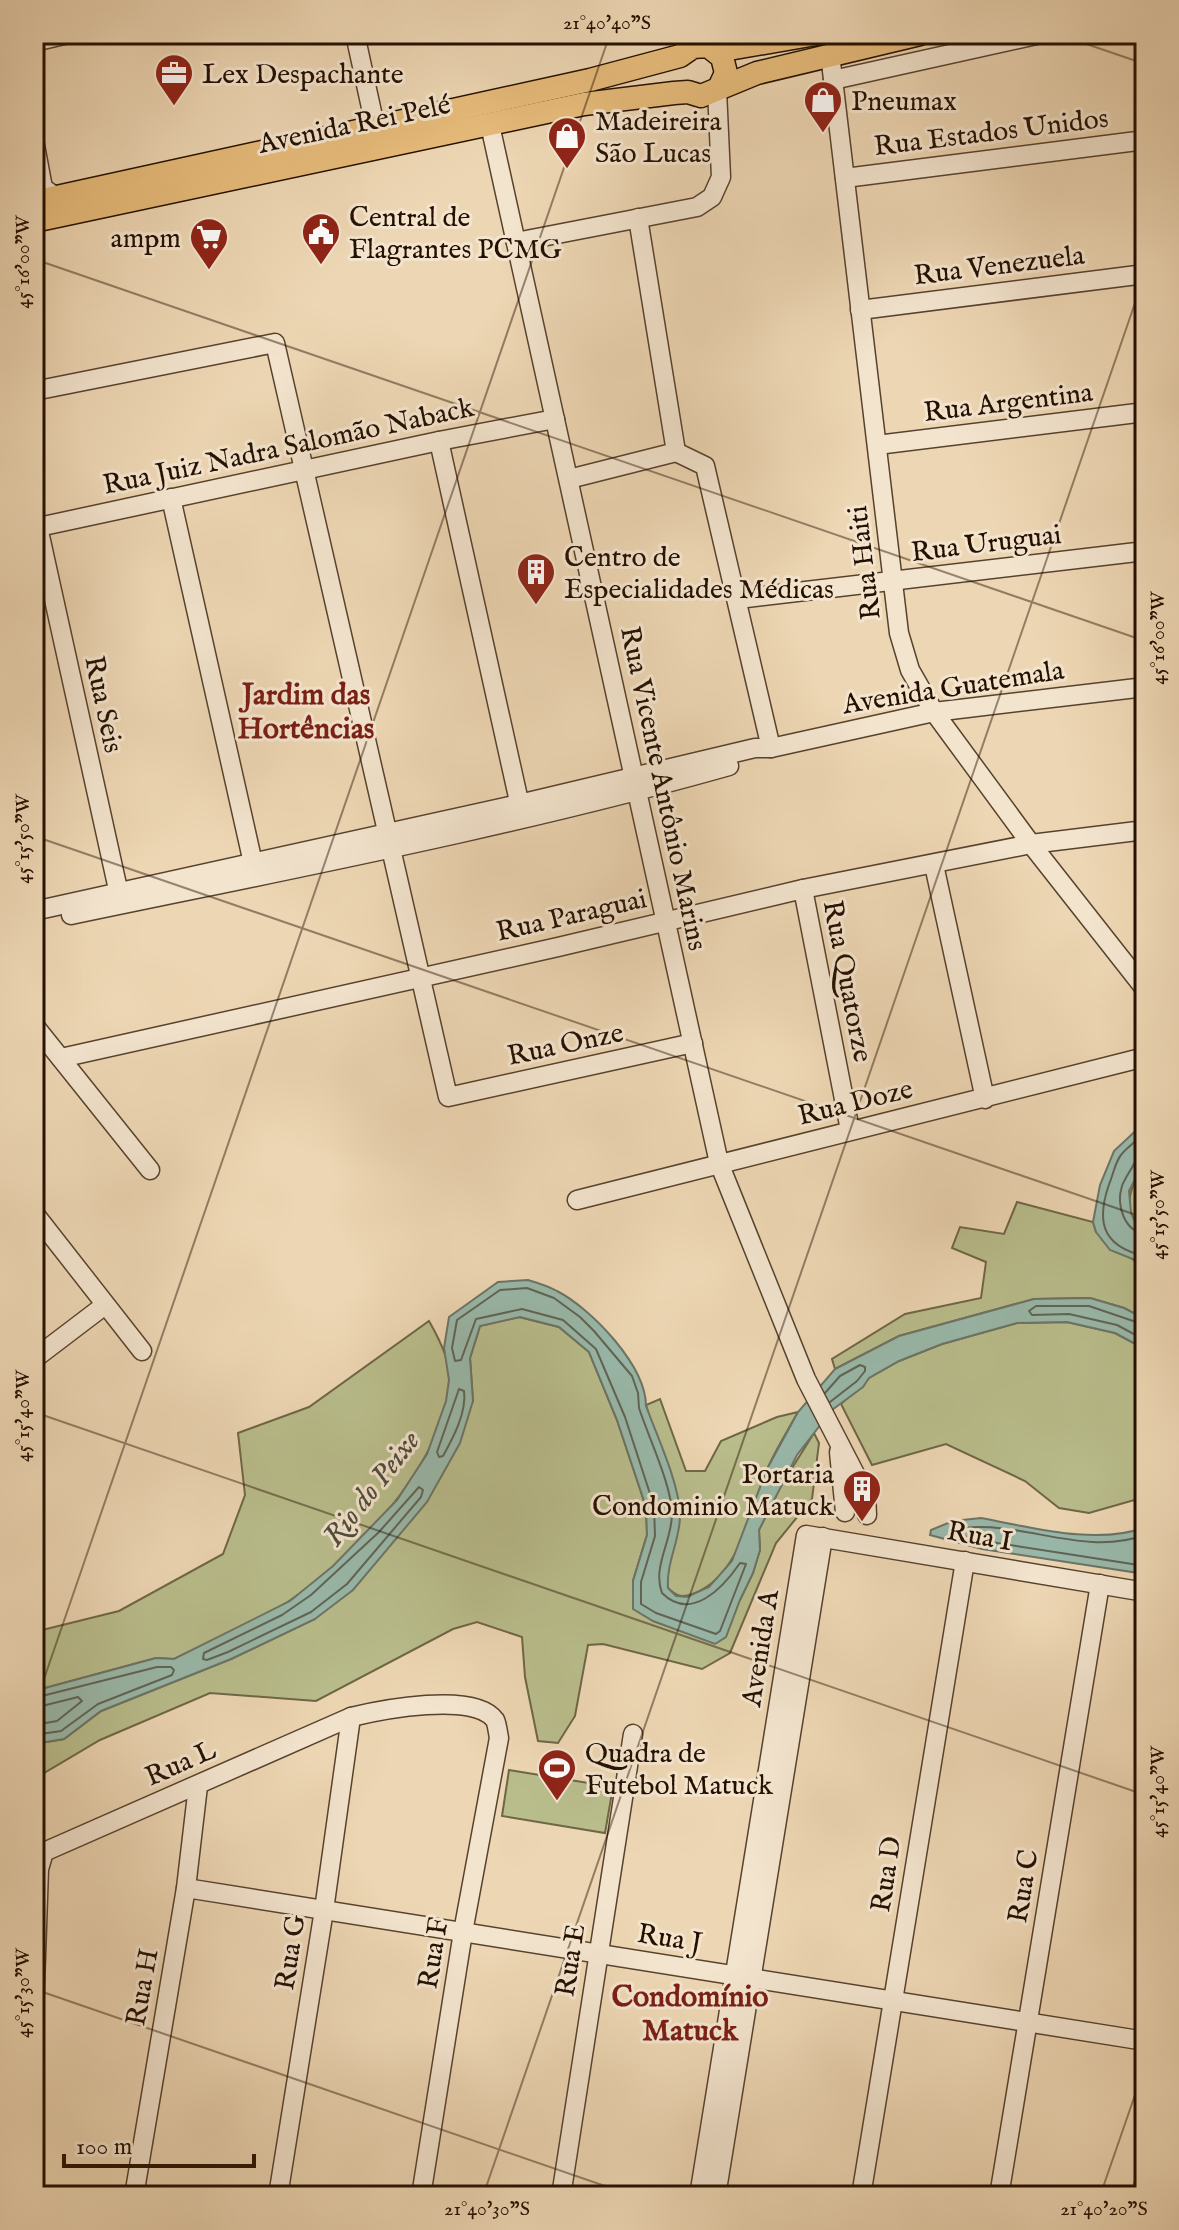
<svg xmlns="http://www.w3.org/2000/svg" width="1179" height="2230" viewBox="0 0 1179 2230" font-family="'IM FELL English',serif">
<rect width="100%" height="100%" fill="#edd6b3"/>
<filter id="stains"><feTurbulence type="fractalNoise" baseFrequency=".0025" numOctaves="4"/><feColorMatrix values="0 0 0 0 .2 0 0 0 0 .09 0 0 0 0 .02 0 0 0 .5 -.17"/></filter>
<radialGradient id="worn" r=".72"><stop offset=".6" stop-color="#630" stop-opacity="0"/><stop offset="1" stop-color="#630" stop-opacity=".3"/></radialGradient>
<g fill="#b9bd8c" stroke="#6f6646" stroke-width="2">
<path d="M1145 1160V1227C1116 1213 1134 1181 1145 1160Z"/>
<path d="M1017 1202 1093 1222 1096 1232 1139 1264H1145V1319L1124 1308 1090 1298 1034 1299 899 1336 835 1369 832 1359 905 1314 981 1298 986 1262 952 1248 960 1227 1004 1234Z"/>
<path d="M519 1317 559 1327 589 1352 617 1420 646 1507 647 1535 633 1581 653 1621 684 1632 740 1600 753 1573 760 1550 759 1530 777 1492 814 1433 819 1443 812 1499 776 1543 730 1653 702 1669 603 1644 588 1645 575 1716 558 1743 538 1741 525 1677 522 1637 477 1622 453 1629 316 1701 210 1693 100 1740 34 1779V1744L64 1739 101 1711 231 1659 315 1619 473 1401 470 1358 480 1326Z"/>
<path d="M429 1321C441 1342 453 1366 449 1391 436 1472 354 1557 289 1601 254 1625 212 1640 174 1659L156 1658 34 1691V1632L119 1611 223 1554 245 1495 238 1433 309 1407Z"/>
<path d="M1067 1322 1115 1333 1145 1349V1497L1089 1513 1059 1508 1025 1481 946 1444 872 1465 841 1404 869 1378 899 1361 942 1344 1017 1323Z"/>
<path d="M660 1399 686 1471H705L721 1441 777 1417 798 1412C787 1432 774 1452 766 1472 749 1513 740 1575 695 1593 683 1598 677 1597 668 1588L667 1574 680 1516 646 1405Z"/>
<path d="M509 1770 613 1787 605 1833 502 1816Z"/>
</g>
<g fill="#99b9ab" stroke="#6b7567" stroke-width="2">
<path d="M1145 1122V1160L1129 1191 1131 1213 1135 1222 1145 1227V1264L1110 1250 1096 1232 1093 1222 1100 1185 1114 1151Z"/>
<path d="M528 1280C538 1283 548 1286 557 1291 592 1309 646 1366 646 1406 657 1436 679 1483 680 1514 681 1538 666 1562 668 1588L676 1596 687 1597 709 1587 732 1561 767 1469 798 1412 835 1369 899 1336 1034 1299 1090 1298 1124 1308 1145 1319V1349L1115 1333 1067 1322 1017 1323 942 1344 899 1361 869 1378 863 1387 832 1410 797 1455 759 1530 760 1550 753 1573 740 1600 726 1637 715 1644 653 1621 633 1609V1581L647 1535 646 1507 617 1420 589 1352 559 1327 520 1317 480 1326 470 1358 473 1401 460 1443 427 1502 353 1590 315 1619 231 1659 101 1711 64 1739 34 1744V1691L156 1658 174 1659 290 1601 333 1566 397 1500 427 1454 446 1401 449 1380 444 1348 449 1317 498 1282Z"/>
<path d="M981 1518C1030 1527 1098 1546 1145 1527V1574L982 1549 930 1535 931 1530 953 1521Z"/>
</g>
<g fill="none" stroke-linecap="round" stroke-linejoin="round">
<g stroke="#5f6456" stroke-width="2">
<path d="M1145 1133C1138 1140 1127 1147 1121 1155 1116 1161 1114 1171 1111 1179 1096 1218 1099 1246 1145 1256"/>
<path d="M1145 1159 1135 1162C1131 1170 1125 1178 1122 1186 1116 1205 1124 1231 1145 1234"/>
<path d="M527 1288 554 1298 580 1317 594 1331 632 1376 638 1393 639 1408C648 1436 672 1486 672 1514 672 1541 652 1567 662 1593 691 1622 723 1588 740 1563L746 1564 720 1631 716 1634 656 1613 641 1604V1582L655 1536 654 1506 625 1417 596 1349 563 1320 522 1309 476 1319 461 1360 455 1361 452 1348 457 1320 500 1290Z"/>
<path d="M1145 1325 1089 1306H1036L1029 1311 1032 1315 1069 1314 1117 1325 1145 1340"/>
<path d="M459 1389 464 1391C467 1412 453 1438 443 1456L439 1457 437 1452Z"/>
<path d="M825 1393 840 1376 860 1365 865 1367V1371L857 1381 830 1402"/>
<path d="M419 1487 423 1490 421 1497 347 1584 311 1612 228 1652 207 1660 203 1659 204 1653 282 1615 311 1595 379 1532Z"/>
<path d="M1145 1535C1084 1557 1024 1521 964 1528L961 1532 963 1536 984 1541 1145 1566"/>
<path d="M34 1698 157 1667H171L174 1670 172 1675 98 1704 61 1731 34 1735"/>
<path d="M34 1708 78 1697 82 1701 57 1721 34 1725"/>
</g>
<defs>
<g id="minor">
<path d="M355 34 375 126"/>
<path d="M34 42 68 34"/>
<path d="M830 54 899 633 910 670 934 712 1031 844 1145 989"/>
<path d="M833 80 1041 34"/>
<path d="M490 125 719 1163 806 1379 866 1495 867 1515"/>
<path d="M34 140 43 188 56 197"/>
<path d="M845 178 1145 140"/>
<path d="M638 218 676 452"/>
<path d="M516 242 697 207 712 197 721 177 717 90"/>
<path d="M860 310 1145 274"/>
<path d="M34 391 275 343 448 1097 693 1043"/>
<path d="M439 441 522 815"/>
<path d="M877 445 1145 412"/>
<path d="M676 452 705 466 771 748"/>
<path d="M569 479 676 452"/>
<path d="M171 498 253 863"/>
<path d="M38 527 121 903"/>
<path d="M34 528 439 441 555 419"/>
<path d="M738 599 1145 551"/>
<path d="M934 865 985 1099"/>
<path d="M803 889 850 1130"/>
<path d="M34 911 519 804 755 748H771L934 712 1145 687"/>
<path d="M71 915C291 869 513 827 729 766"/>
<path d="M34 1025 150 1170"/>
<path d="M61 1058 558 947 803 889 1031 844 1145 830"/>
<path d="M577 1200 1145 1057"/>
<path d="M34 1213 142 1351"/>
<path d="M34 1359 105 1305"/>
<path d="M839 1452 845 1512"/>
<path d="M186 1888 1145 2041"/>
<path d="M34 2014 39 1869 44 1852 351 1717C380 1710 475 1691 495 1720 497 1724 498 1733 499 1738L463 1932 421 2196"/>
<path d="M134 2196 186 1888 198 1786"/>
<path d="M278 2196 324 1910 351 1717"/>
<path d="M561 2196 633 1734"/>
<path d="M699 2196 806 1535 1145 1592"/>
<path d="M716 2196 823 1537"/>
<path d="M861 2196 965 1561"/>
<path d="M999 2196 1100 1584"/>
<path d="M1142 2196 1145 2178"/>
</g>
<g id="major">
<path d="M717 51 816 34"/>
<path d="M34 202 590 80 680 56 693 47 708 46 722 57 726 73 719 88"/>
<path d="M34 221 584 104 674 93 688 92 701 96 757 73 920 34"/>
</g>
</defs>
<use href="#minor" stroke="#57422d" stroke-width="21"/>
<use href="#major" stroke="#251000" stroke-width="25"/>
<use href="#minor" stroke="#f3e4ce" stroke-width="18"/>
<use href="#major" stroke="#e6bb7a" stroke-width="22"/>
</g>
<path fill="none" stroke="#251000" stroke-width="2" stroke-opacity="0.45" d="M1057 34 1145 64M34 259 1145 641M34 836 1145 1218M34 1412 1145 1795M34 1708 610 34M34 1989 634 2196M483 2196 1145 274M1100 2196 1145 2066"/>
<defs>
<symbol id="office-pin" viewBox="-11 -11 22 30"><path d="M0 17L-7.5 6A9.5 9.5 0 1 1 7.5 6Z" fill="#8f2418" stroke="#f3e4ce"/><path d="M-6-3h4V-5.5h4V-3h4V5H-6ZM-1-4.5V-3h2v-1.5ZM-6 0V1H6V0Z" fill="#fff"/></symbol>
<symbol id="shop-pin" viewBox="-11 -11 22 30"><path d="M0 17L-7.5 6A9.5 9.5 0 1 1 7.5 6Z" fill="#8f2418" stroke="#f3e4ce"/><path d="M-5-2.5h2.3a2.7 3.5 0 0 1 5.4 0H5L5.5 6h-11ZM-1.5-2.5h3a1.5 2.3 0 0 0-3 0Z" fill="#fff"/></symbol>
<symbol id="civic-pin" viewBox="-11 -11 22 30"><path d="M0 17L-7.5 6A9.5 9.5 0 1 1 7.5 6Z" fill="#8f2418" stroke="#f3e4ce"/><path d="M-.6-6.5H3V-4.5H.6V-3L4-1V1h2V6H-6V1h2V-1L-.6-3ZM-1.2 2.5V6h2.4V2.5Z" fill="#fff"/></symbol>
<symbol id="supermarket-pin" viewBox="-11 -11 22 30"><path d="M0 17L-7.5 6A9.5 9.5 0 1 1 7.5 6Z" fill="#8f2418" stroke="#f3e4ce"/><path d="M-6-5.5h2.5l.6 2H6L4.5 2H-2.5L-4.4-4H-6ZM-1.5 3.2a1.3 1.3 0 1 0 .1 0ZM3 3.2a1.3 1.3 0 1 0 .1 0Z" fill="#fff"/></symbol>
<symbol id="building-pin" viewBox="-11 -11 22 30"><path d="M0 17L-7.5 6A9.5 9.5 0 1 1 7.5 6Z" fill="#8f2418" stroke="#f3e4ce"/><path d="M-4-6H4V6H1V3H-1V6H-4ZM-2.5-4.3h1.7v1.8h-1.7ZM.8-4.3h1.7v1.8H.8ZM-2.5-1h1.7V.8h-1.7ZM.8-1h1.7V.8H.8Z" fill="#fff"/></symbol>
<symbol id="stadium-pin" viewBox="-11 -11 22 30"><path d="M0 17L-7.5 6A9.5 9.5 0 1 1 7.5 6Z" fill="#8f2418" stroke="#f3e4ce"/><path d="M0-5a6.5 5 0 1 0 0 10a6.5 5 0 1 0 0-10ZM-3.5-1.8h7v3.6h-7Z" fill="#fff"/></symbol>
</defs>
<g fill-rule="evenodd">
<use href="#office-pin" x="152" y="51" width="44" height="60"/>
<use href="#shop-pin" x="801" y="78" width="44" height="60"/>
<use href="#shop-pin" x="545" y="114" width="44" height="60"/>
<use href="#civic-pin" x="299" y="210" width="44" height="60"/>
<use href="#supermarket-pin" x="187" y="215" width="44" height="60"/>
<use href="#building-pin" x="514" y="550" width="44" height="60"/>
<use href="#building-pin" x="840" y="1467" width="44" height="60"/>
<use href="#stadium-pin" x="535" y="1746" width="44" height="60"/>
</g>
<g text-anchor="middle" stroke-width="6" stroke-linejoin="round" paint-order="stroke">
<g font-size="28" fill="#251000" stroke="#f3e4ce" text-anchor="start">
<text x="202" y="83">Lex Despachante</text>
<text x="851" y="110">Pneumax</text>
<text x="595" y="130">Madeireira<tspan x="595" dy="32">São Lucas</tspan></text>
<text x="349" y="226">Central de<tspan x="349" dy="32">Flagrantes PCMG</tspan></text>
<text x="181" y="247" text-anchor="end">ampm</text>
<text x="564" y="566">Centro de<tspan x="564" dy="32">Especialidades Médicas</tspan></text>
<text x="834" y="1483" text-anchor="end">Portaria<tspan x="834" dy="32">Condominio Matuck</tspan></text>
<text x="585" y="1762">Quadra de<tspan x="585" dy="32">Futebol Matuck</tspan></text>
</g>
<g font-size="28" fill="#251000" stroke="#f3e4ce">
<text transform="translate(354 123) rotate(-12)" y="10">Avenida Rei Pelé</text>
<text transform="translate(991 131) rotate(-7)" y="10">Rua Estados Unidos</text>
<text transform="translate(999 264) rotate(-7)" y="10">Rua Venezuela</text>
<text transform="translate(1008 401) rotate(-7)" y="10">Rua Argentina</text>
<text transform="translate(288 445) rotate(-12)" y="10">Rua Juiz Nadra Salomão Naback</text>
<text transform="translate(986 542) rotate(-7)" y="10">Rua Uruguai</text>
<text transform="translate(863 563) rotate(-97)" y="10">Rua Haiti</text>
<text transform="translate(953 686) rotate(-9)" y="10">Avenida Guatemala</text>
<text transform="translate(105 704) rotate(78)" y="10">Rua Seis</text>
<text transform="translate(665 788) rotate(78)" y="10">Rua Vicente Antônio Marins</text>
<text transform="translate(571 914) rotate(-13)" y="10">Rua Paraguai</text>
<text transform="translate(849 981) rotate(79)" y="10">Rua Quatorze</text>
<text transform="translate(565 1043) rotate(-12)" y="10">Rua Onze</text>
<text transform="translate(855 1101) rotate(-14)" y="10">Rua Doze</text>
<text transform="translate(980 1535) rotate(10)" y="10">Rua I</text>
<text transform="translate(759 1648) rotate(-81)" y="10">Avenida A</text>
<text transform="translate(180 1762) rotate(-24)" y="10">Rua L</text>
<text transform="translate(885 1874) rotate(-81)" y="10">Rua D</text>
<text transform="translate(1022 1886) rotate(-81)" y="10">Rua C</text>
<text transform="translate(670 1937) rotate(9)" y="10">Rua J</text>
<text transform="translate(289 1952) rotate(-81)" y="10">Rua G</text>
<text transform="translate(432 1953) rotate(-81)" y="10">Rua F</text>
<text transform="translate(569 1960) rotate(-81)" y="10">Rua E</text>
<text transform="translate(141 1987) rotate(-80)" y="10">Rua H</text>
</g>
<g font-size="30" font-weight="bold" fill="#7a1f14" stroke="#f3e4ce">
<text x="306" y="704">Jardim das<tspan x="306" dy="34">Hortências</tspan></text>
<text x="690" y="2006">Condomínio<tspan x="690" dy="34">Matuck</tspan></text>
</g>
<g font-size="30" font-style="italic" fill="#4e4b3c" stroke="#f3e4ce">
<text transform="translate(371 1488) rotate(-52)" y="10">Rio do Peixe</text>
</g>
</g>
<rect width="1179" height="2230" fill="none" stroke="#edd6b3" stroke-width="88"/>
<path d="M64 2154v12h190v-12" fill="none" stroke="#251000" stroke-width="4"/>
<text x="76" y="2154" font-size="24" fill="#251000" stroke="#f3e4ce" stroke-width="6" paint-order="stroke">100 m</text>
<rect x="44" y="44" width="1091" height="2142" fill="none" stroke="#251000" stroke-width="3"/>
<g font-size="20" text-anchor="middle" fill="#251000">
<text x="607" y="29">21°40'40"S</text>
<text transform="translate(22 262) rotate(-90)" y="7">45°16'00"W</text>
<text transform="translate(1157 638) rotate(-90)" y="7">45°16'00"W</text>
<text transform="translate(22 839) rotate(-90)" y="7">45°15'50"W</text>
<text transform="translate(1157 1215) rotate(-90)" y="7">45°15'50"W</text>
<text transform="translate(22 1416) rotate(-90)" y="7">45°15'40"W</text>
<text transform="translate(1157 1792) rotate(-90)" y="7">45°15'40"W</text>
<text transform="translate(22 1993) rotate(-90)" y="7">45°15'30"W</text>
<text x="487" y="2215">21°40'30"S</text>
<text x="1104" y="2215">21°40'20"S</text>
</g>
<rect width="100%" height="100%" filter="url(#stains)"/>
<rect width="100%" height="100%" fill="url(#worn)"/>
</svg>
